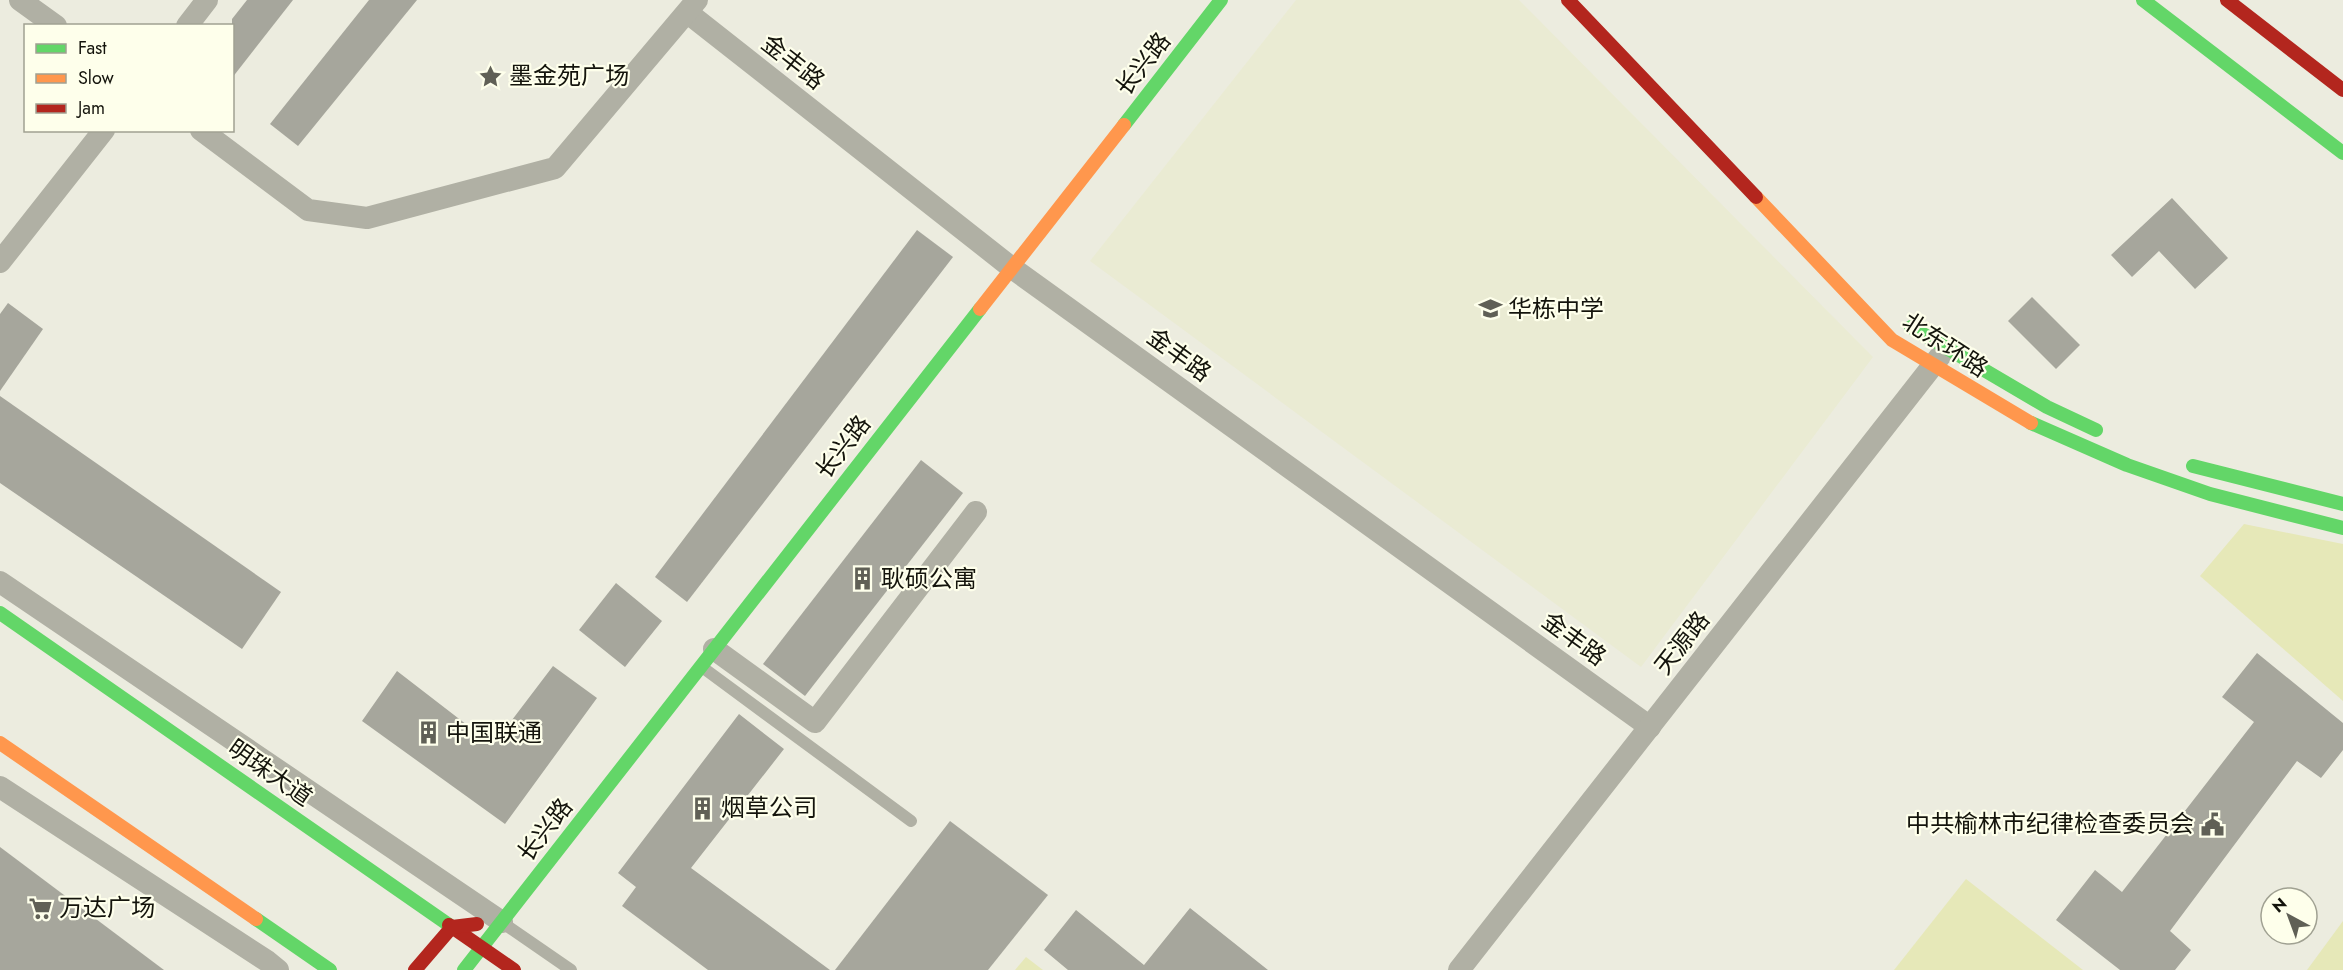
<svg xmlns="http://www.w3.org/2000/svg" width="2343" height="970" viewBox="0 0 2343 970" font-family="Jost,'Noto Sans SC',sans-serif">
<rect width="100%" height="100%" fill="#ececdf"/>
<path fill="#eaebd3" d="M1296 0H1519L1873 357 1641 667 1090 261Z"/>
<g fill="#e6e8b8">
<path d="M2244 524 2343 544V701L2200 576Z"/>
<path d="M1966 879 2083 970H1894Z"/>
<path d="M2343 921V970H2307Z"/>
<path d="M1026 957 1043 970H1015Z"/>
</g>
<g fill="#a6a69c">
<path d="M247 0H293L232 78V19Z"/>
<path d="M369 0H417L298 146 270 124Z"/>
<path d="M2172 198 2228 258 2195 289 2159 251 2132 277 2111 255Z"/>
<path d="M917 230 953 257 687 602 655 577Z"/>
<path d="M2032 297 2080 345 2056 369 2008 321Z"/>
<path d="M8 303 43 329 0 391V314Z"/>
<path d="M0 396 281 592 242 649 0 483Z"/>
<path d="M921 460 963 493 805 696 763 664Z"/>
<path d="M616 583 662 621 625 667 579 630Z"/>
<path d="M2257 653 2343 723V750L2321 778 2297 761 2170 931 2191 950 2175 970H2120L2056 920 2095 870 2122 892 2254 722 2222 697Z"/>
<path d="M553 666 597 698 505 824 362 721 397 671 493 745Z"/>
<path d="M739 714 784 749 691 868 830 970H708L622 906 636 887 618 873Z"/>
<path d="M950 821 1048 895 988 970H835Z"/>
<path d="M0 847 164 970H0Z"/>
<path d="M1190 908 1268 970H1068L1044 950 1076 910 1144 965Z"/>
</g>
<g fill="none" stroke-linecap="round" stroke-linejoin="round">
<g stroke="#b0b0a4" stroke-width="12">
<path d="M702 667 911 821"/>
<path d="M503 923 571 970"/>
</g>
<g stroke="#b0b0a4" stroke-width="22">
<path d="M20 0 56 26"/>
<path d="M688 13 1012 268 1650 727"/>
<path d="M187 26 207 0"/>
<path d="M201 130 308 210 367 218 555 168 697 0"/>
<path d="M0 262 104 130"/>
<path d="M0 582 502 922"/>
<path d="M714 649 815 722 976 512"/>
<path d="M0 787 267 961 278 970"/>
<path d="M1459 970 1941 355"/>
</g>
<g stroke="#63d668" stroke-width="14">
<path d="M2143 0 2343 153"/>
<path d="M1124 125 1221 0"/>
<path d="M1911 327 2047 407 2096 430"/>
<path d="M2031 423 2127 465 2210 494 2343 528"/>
<path d="M2193 466 2343 504"/>
<path d="M0 613 449 925"/>
<path d="M256 919 330 970"/>
<path d="M464 970 980 309"/>
</g>
<g stroke="#ff974d" stroke-width="14">
<path d="M1756 197 1892 340 2031 423"/>
<path d="M980 309 1124 125"/>
<path d="M0 743 256 919"/>
</g>
<g stroke="#b3261e" stroke-width="14">
<path d="M1568 0 1756 197"/>
<path d="M2227 0 2343 90"/>
<path d="M449 925 514 970"/>
<path d="M415 970 452 927 477 924"/>
</g>
</g>
<defs>
<symbol id="sight-bare" viewBox="-9 -9 18 18"><path d="M0-6L1.8-2.2L6-1.7L2.9 1.2L3.7 5.4L0 3.3L-3.7 5.4L-2.9 1.2L-6-1.7L-1.8-2.2Z" fill="#606056" stroke="#feffeb" stroke-width="2.5" paint-order="stroke"/></symbol>
<symbol id="school-bare" viewBox="-9 -9 18 18"><path d="M0-5L7-2L0 1L-7-2ZM-4 1L0 2.5L4 1V4Q0 6-4 4Z" fill="#606056" stroke="#feffeb" stroke-width="2.5" paint-order="stroke"/></symbol>
<symbol id="building-bare" viewBox="-9 -9 18 18"><path d="M-4-6H4V6H1V3H-1V6H-4ZM-2.5-4.3h1.7v1.8h-1.7ZM.8-4.3h1.7v1.8H.8ZM-2.5-1h1.7V.8h-1.7ZM.8-1h1.7V.8H.8Z" fill="#606056" stroke="#feffeb" stroke-width="2.5" paint-order="stroke"/></symbol>
<symbol id="civic-bare" viewBox="-9 -9 18 18"><path d="M-.6-6.5H3V-4.5H.6V-3L4-1V1h2V6H-6V1h2V-1L-.6-3ZM-1.2 2.5V6h2.4V2.5Z" fill="#606056" stroke="#feffeb" stroke-width="2.5" paint-order="stroke"/></symbol>
<symbol id="supermarket-bare" viewBox="-9 -9 18 18"><path d="M-6-5.5h2.5l.6 2H6L4.5 2H-2.5L-4.4-4H-6ZM-1.5 3.2a1.3 1.3 0 1 0 .1 0ZM3 3.2a1.3 1.3 0 1 0 .1 0Z" fill="#606056" stroke="#feffeb" stroke-width="2.5" paint-order="stroke"/></symbol>
</defs>
<g fill-rule="evenodd">
<use href="#sight-bare" x="474" y="60" width="33" height="33"/>
<use href="#school-bare" x="1474" y="292" width="33" height="33"/>
<use href="#building-bare" x="846" y="562" width="33" height="33"/>
<use href="#building-bare" x="412" y="716" width="33" height="33"/>
<use href="#building-bare" x="686" y="792" width="33" height="33"/>
<use href="#civic-bare" x="2196" y="808" width="33" height="33"/>
<use href="#supermarket-bare" x="24" y="892" width="33" height="33"/>
</g>
<g text-anchor="middle" stroke-width="4.5" stroke-linejoin="round" paint-order="stroke">
<g font-size="24" fill="#14140c" stroke="#feffeb">
<text transform="translate(793 62) rotate(38)" y="8">金丰路</text>
<text transform="translate(1143 64) rotate(-52)" y="8">长兴路</text>
<text transform="translate(1945 345) rotate(33)" y="8">北东环路</text>
<text transform="translate(1179 355) rotate(36)" y="8">金丰路</text>
<text transform="translate(843 447) rotate(-52)" y="8">长兴路</text>
<text transform="translate(1574 639) rotate(36)" y="8">金丰路</text>
<text transform="translate(1682 643) rotate(-52)" y="8">天源路</text>
<text transform="translate(270 773) rotate(35)" y="8">明珠大道</text>
<text transform="translate(545 830) rotate(-52)" y="8">长兴路</text>
</g>
<g font-size="24" fill="#14140c" stroke="#feffeb" text-anchor="start">
<text x="509" y="84">墨金苑广场</text>
<text x="1508" y="317">华栋中学</text>
<text x="881" y="587">耿硕公寓</text>
<text x="446" y="741">中国联通</text>
<text x="721" y="816">烟草公司</text>
<text x="2194" y="832" text-anchor="end">中共榆林市纪律检查委员会</text>
<text x="59" y="916">万达广场</text>
</g>
</g>
<rect x="24" y="24" width="210" height="108" fill="#feffeb" stroke="#a0a192" stroke-width="1.5"/>
<rect x="36" y="44" width="30" height="9" fill="#63d668" stroke="#a0a192" stroke-width="1.5"/>
<text x="78" y="54" font-size="18" fill="#14140c">Fast</text>
<rect x="36" y="74" width="30" height="9" fill="#ff974d" stroke="#a0a192" stroke-width="1.5"/>
<text x="78" y="84" font-size="18" fill="#14140c">Slow</text>
<rect x="36" y="104" width="30" height="9" fill="#b3261e" stroke="#a0a192" stroke-width="1.5"/>
<text x="78" y="114" font-size="18" fill="#14140c">Jam</text>
<g transform="translate(2289 916) rotate(319)"><circle r="28" fill="#feffeb" stroke="#a0a192" stroke-width="1.5"/>
<path d="M0-4.5L10 22L0 15L-10 22Z" fill="#606056"/>
<text y="-9" font-size="16" font-weight="bold" text-anchor="middle" fill="#14140c">N</text>
</g>
</svg>
